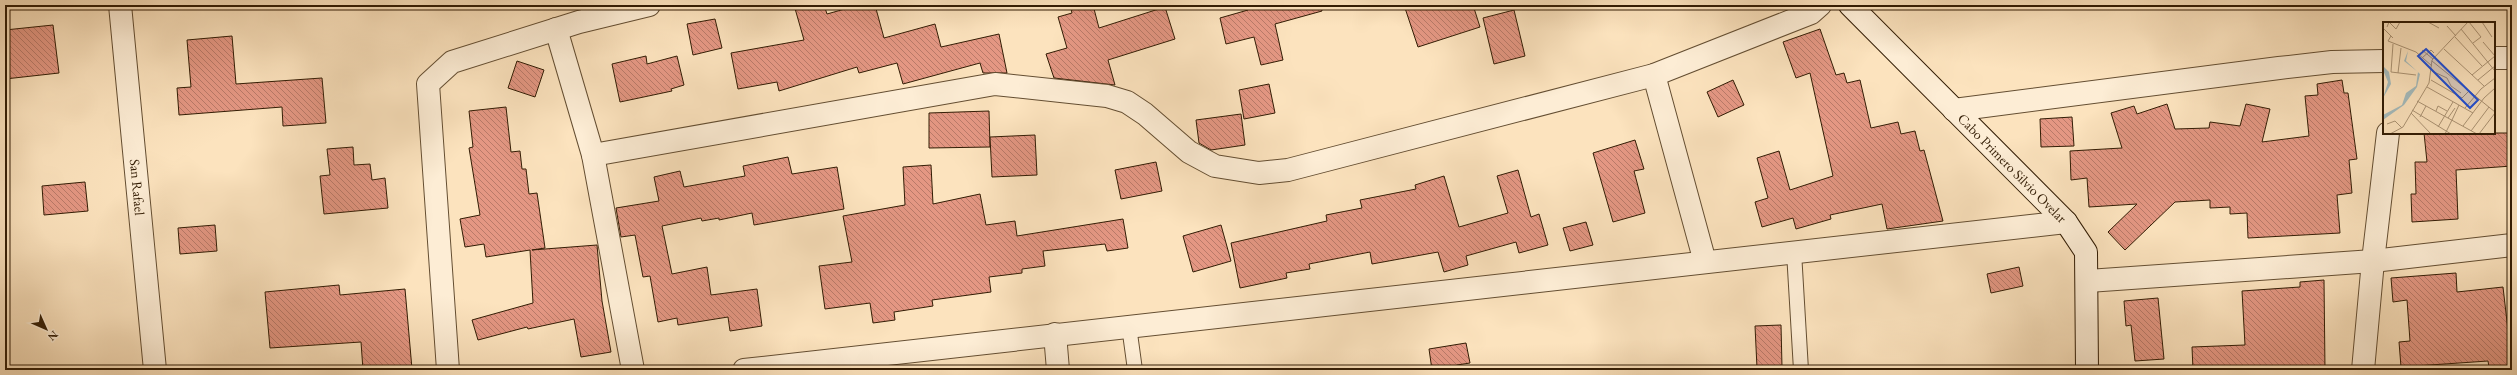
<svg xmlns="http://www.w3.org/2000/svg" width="2517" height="375" viewBox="0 0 2517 375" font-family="'EB Garamond',serif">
<defs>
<pattern id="building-back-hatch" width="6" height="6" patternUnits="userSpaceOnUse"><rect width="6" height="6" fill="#e49783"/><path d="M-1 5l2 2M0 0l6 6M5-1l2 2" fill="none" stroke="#b97a69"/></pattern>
</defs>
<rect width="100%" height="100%" fill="#fce3be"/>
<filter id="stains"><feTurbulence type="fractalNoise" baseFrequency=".005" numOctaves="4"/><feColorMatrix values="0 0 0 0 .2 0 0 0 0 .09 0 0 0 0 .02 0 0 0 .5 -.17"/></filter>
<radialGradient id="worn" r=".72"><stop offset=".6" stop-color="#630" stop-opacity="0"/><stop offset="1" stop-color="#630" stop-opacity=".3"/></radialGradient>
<g fill="url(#building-back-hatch)" stroke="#321c04">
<path d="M794 5H824L827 14 859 5H875L884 38 935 24 941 47 999 34 1007 73H983L980 63 903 84 897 63 859 73 857 67 779 91 777 82 738 89 731 53 804 40Z"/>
<path d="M1070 5H1093L1099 28 1165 7 1175 39 1108 60 1115 85 1054 78 1046 54 1067 48 1058 17 1072 13Z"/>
<path d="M1247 5H1321L1322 11 1275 24 1283 60 1261 65 1254 37 1226 44 1220 18 1248 10Z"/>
<path d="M1404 5H1473L1480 27 1418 47Z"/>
<path d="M1514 10 1525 56 1494 64 1483 18Z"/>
<path d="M715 19 722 48 693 55 687 24Z"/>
<path d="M53 25 59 73 5 79V30Z"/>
<path d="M1820 29 1836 75 1844 73 1847 83 1860 80 1871 128 1898 122 1901 134 1915 131 1920 151 1924 150 1943 221 1887 229 1882 204 1830 215 1831 219 1796 229 1793 218 1762 227 1755 202 1768 198 1757 158 1779 151 1790 190 1833 176 1810 73 1796 78 1783 42Z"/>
<path d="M232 36 236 84 322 78 326 123 283 126 282 107 179 115 177 88 191 87 187 40Z"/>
<path d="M646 56 647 64 677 56 684 85 671 89 672 91 620 102 612 64Z"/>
<path d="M517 61 544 70 535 97 508 88Z"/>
<path d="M1733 80 1744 105 1718 117 1707 92Z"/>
<path d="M2342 80 2344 93H2348L2357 159 2349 160 2352 193 2337 195 2340 233 2248 238 2247 213 2230 214V207L2210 208V200L2175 202 2125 250 2108 232 2137 204 2089 207 2087 178 2071 180 2070 151 2122 148 2111 113 2134 106 2137 114 2167 104 2175 129 2209 128 2210 122 2240 126 2246 104 2270 109 2262 142 2309 136 2305 96 2318 95 2317 84Z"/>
<path d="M1269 84 1275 113 1244 119 1239 90Z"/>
<path d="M506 107 511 152 520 151 522 169H526L529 194 537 193 545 248 532 250 597 245 602 301 611 352 581 357 574 319 528 329 527 327 478 340 472 320 533 303 530 250 486 257 484 244 465 247 460 219 480 215 469 148 473 147 469 111Z"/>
<path d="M989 111 990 147 929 148V113Z"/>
<path d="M1241 114 1245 145 1211 150 1199 143 1196 120Z"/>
<path d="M2072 117 2074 146 2041 147 2040 119Z"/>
<path d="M2424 133H2512V166L2456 170 2458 219 2412 222 2411 194H2416L2415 162H2427Z"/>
<path d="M1035 135 1037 175 992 177 990 137Z"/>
<path d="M1635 140 1644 169 1634 171 1645 213 1613 222 1593 153Z"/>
<path d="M353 147 354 165 370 164 372 180 385 178 388 208 324 214 320 176 330 175 327 149Z"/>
<path d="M788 157 792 174 837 167 844 209 754 225 752 213 719 220V218L702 221 701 218 662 226 672 274 707 267 711 295 757 289 762 326 730 331 728 317 678 325 677 318 658 322 650 276 643 277 635 235 621 237 616 208 659 201 654 177 680 171 684 187 745 176 743 166Z"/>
<path d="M1156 162 1162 191 1121 199 1115 170Z"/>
<path d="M931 165 933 204 980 194 986 225 1015 221 1017 236 1123 219 1128 248 1107 251 1105 244 1043 251 1045 266 1022 269V273L989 277 991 292 932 300 933 306 894 312 895 320 873 323 870 303 825 309 819 266 852 262 843 216 905 205 903 167Z"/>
<path d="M1518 170 1531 217 1539 214 1548 245 1519 253 1516 242 1466 256 1468 265 1444 272 1438 252 1372 264 1370 252 1309 264 1310 269 1286 273 1287 278 1240 288 1231 243 1327 221 1326 215 1362 208 1360 200 1416 189 1415 185 1444 176 1459 227 1508 213 1497 176Z"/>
<path d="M85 182 88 211 44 215 42 186Z"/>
<path d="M1586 222 1593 245 1570 251 1563 228Z"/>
<path d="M215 225 217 251 180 254 178 228Z"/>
<path d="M1221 225 1231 261 1193 272 1183 236Z"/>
<path d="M2019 267 2023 286 1991 293 1987 274Z"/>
<path d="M2456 273 2457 292 2503 287 2512 365 2489 367 2488 361 2401 367 2399 342 2410 341 2407 300 2393 302 2391 278Z"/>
<path d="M2324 280 2325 370H2193L2192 347 2245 345 2242 291 2300 287V282Z"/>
<path d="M339 285 340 295 405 289 412 369 363 370 361 342 270 348 265 292Z"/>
<path d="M2158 298 2164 359 2135 361 2131 325 2126 326 2124 301Z"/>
<path d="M1781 325 1782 367 1757 368 1755 326Z"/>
<path d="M1466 343 1470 363 1457 365V370H1432L1429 349Z"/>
</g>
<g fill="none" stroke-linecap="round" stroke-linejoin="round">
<defs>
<g id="service">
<path d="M1794 252 1801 370"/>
<path d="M1129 326 1135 370"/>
</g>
<g id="minor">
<path id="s1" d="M120 5 155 370"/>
<path d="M556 29 593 155 633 370"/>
<path d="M2494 58H2512"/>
<path d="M1654 75 1705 262"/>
<path d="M1954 110 2279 68 2332 62 2384 61"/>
<path d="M593 155 995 84 1107 96 1127 102 1145 114 1189 152 1215 166 1259 173 1288 170 1654 75 1811 13 1820 5"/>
<path d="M2088 281 2373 261 2512 245"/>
<path d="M1055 334 1058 370"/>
<path d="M448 370 428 84 452 62 579 22 649 5"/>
<path d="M744 370 2066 222"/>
<path d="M2363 370 2373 261 2388 133"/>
</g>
<g id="secondary">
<path id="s2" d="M1850 5 2066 222 2086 252 2087 370"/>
</g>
</defs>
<use href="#service" stroke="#644e32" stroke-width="16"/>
<use href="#minor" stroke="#644e32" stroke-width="24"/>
<use href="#secondary" stroke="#321c04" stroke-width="24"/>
<use href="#service" stroke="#fdedd5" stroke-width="14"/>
<use href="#minor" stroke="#fdedd5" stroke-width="22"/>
<use href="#secondary" stroke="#fdedd5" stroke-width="22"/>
</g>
<g text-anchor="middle" stroke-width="3.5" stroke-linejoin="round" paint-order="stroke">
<g font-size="14" fill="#321c04" stroke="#fdedd5">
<text dy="5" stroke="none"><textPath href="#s2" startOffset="230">Cabo Primero Silvio Ovelar</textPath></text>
<text dy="5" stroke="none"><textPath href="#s1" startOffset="183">San Rafael</textPath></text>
</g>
</g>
<g transform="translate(2383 22)">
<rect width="112" height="112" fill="#fce3be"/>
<path d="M0 26 1 45 6 50 8 62 0 76 5 60 0 48ZM25 29 23 39 37 52 34 65 21 83 0 98V93L19 83 23 71 33 64 35 50 21 39Z" fill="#a4bbbd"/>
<path fill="none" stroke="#ab9374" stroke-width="1" d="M45 0 56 6M86 0 98 15 90 21M99 0 109 15M64 4 73 14M4 5 6 0 13 7 17 0M0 6 10 16M78 7 112 49M8 14 5 19 33 30 49 44M72 15 99 44M100 20 112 34M10 22 8 50 33 53M61 27 101 64M39 28 50 37M39 36 48 28 51 31M49 39 112 90M49 49 64 56 68 64 78 71M15 51 18 26M89 53 112 34M48 58 79 76 86 69M95 58 112 44M44 65 90 91M34 79 94 112M82 86 98 67 112 56M29 88 68 112M53 89 55 84 64 89M28 91 48 112M37 95 43 84M65 96 72 86M69 98 76 83M4 102 12 99 19 106M80 104 101 76 112 66M55 105 70 80M88 109 106 85M7 112 20 105 46 61 49 38 85 0M62 112 69 98M96 112 112 91"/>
<path fill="#1d4ed8" fill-opacity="0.15" stroke="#1d4ed8" stroke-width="2" d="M43 27 95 78 87 86 35 34Z"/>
<rect width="112" height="112" fill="none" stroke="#321c04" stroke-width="2"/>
</g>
<rect width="2517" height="375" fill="none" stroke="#fce3be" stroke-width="20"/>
<rect x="6" y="6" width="2505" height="363" fill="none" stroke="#321c04" stroke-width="2"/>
<rect x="10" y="10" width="2497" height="355" fill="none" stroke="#321c04"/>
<g transform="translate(46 329) rotate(135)" stroke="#fdedd5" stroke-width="3" paint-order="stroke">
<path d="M0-3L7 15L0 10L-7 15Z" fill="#321c04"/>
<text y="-6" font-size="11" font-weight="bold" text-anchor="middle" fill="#321c04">N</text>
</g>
<rect width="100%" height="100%" filter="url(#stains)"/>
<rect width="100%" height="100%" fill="url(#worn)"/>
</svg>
